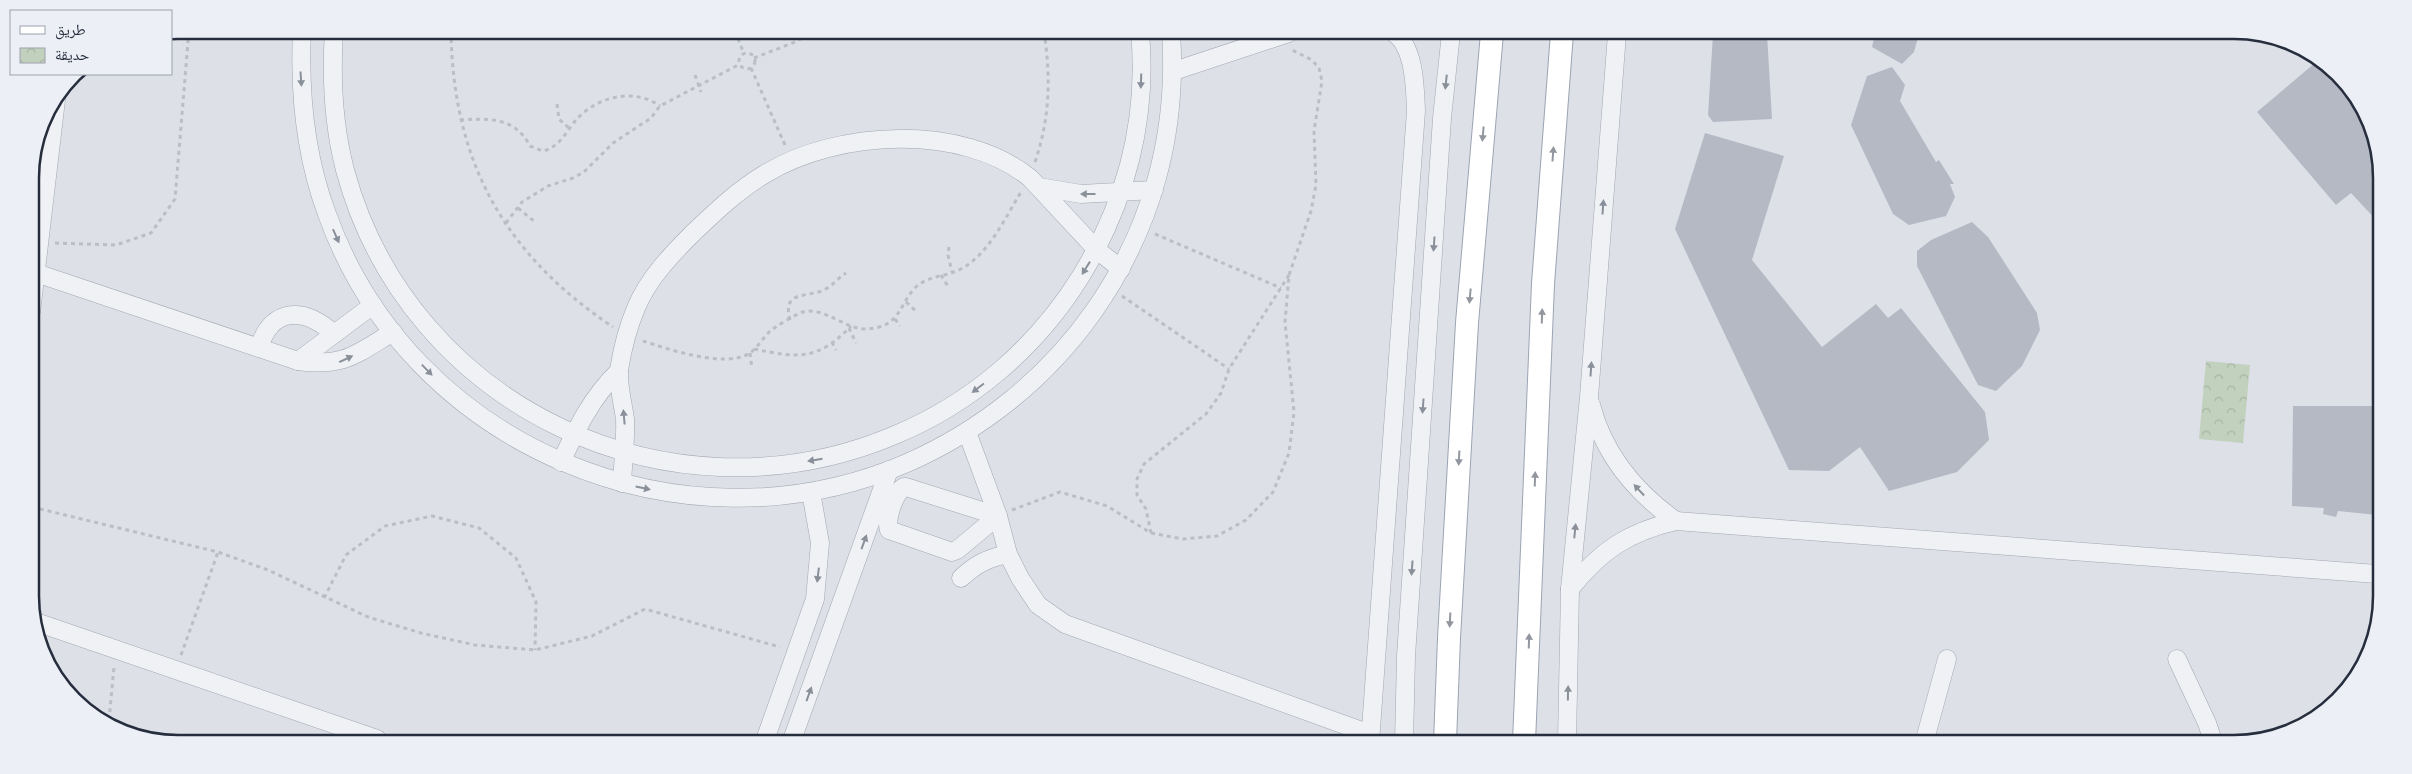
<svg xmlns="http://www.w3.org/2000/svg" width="2412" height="774" viewBox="0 0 2412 774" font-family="'Archivo Narrow','Noto Naskh Arabic',sans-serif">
<defs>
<pattern id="park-crowns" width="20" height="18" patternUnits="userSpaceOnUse" patternTransform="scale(1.25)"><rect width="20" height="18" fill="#c2d1be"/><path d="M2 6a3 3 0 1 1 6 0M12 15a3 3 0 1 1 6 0" fill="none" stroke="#a7b4a4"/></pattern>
</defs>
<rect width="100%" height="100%" fill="#dde0e7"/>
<path fill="url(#park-crowns)" d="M2206 361 2250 365 2243 443 2199 439Z"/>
<g fill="#b4b9c4">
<path d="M1713 34H1767L1772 119 1713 122 1708 115Z"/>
<path d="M1875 34H1919L1914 52 1902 64 1872 47Z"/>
<path d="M2316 62 2345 80 2379 149V223L2351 193 2336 205 2257 112Z"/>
<path d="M1892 67 1905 85 1900 101 1936 162 1939 160 1954 184H1950L1955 197 1946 216 1909 225 1893 214 1851 125 1867 76Z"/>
<path d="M1705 133 1784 156 1752 260 1822 347 1876 304 1888 318 1901 308 1985 412 1989 440 1957 472 1889 491 1860 447 1829 471 1789 470 1675 229Z"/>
<path d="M1972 222 1988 237 2037 313 2040 330 2022 366 1996 391 1978 385 1917 266V251L1931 240Z"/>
<path d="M2293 406H2378L2377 515 2338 511 2336 517 2323 514 2324 508 2292 506Z"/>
</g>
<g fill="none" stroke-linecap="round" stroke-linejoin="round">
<defs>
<g id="minor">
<path d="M302 30C299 93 305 155 327 214 410 447 682 560 907 463 982 430 1047 378 1094 311 1152 228 1178 133 1171 32"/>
<path d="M334 30C331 77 333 124 345 170 409 408 671 530 895 435 972 403 1037 347 1081 276 1126 202 1148 119 1140 32"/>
<path d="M1174 71 1289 33"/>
<path d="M1039 187 1081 194 1154 190"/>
<path d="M36 273 298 361C344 367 355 355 393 332"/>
<path d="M31 312 56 100"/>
<path d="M259 348C272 305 306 308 334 334"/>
<path d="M298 361 373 305"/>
<path d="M1591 405C1604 455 1635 492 1676 521"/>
<path d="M967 432 998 516 1008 554 1020 578 1038 605 1065 624 1370 734"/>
<path d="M561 462C576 430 592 396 619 371"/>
<path d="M622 483C623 462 626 440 625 419 623 404 618 386 619 370 622 351 628 327 636 308 648 279 670 256 692 234 715 212 738 190 765 174 837 130 962 123 1030 178L1097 250 1121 269"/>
<path d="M904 487H906L998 516 957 550 952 552 889 530C885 521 895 491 904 487Z"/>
<path d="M961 578C976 564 988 558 1008 554"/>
<path d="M1570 589C1600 551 1628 532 1676 521L2377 574"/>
<path d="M33 621 377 739"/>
<path d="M2177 659 2207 723 2214 744"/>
<path d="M765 740 815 599 820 543 811 492"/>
<path d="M792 740 889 470"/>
<path d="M1370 742 1416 111C1415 89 1415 47 1394 33"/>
<path d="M1404 742 1406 656 1442 118 1451 33"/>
<path d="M1567 742 1570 589 1589 397 1617 34"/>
<path d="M1924 743 1947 659"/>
</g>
<g id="major">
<path d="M1445 742 1449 638 1467 323 1492 33"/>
<path d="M1524 742 1543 284 1562 33"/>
</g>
</defs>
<use href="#minor" stroke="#a2a7b1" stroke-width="19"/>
<use href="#major" stroke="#9ca4b3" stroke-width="24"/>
<g stroke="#bbbec5" stroke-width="3" stroke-dasharray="4 4" stroke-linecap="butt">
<path d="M451 31C453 162 504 254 613 327"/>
<path d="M735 31 744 54"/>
<circle cx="747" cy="61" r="8"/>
<path d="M754 58 795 42 813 32"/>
<path d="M751 68 785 145"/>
<path d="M695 75 701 92"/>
<path d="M557 104 559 119 570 129"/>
<path d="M460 120C488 118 515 117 530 146L543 151C563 146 567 127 582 114 604 95 636 89 660 106"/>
<path d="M1035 162C1050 118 1051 77 1044 32"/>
<path d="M518 208 535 222"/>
<path d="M506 223 522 202 548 186 573 178 584 172 613 143 651 118 660 106 740 64"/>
<path d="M1155 234 1281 288"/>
<path d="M55 243 116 245 151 233 175 199 189 30"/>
<path d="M949 247 948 255 952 272"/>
<path d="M941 275 949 288"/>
<path d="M1122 296 1229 369"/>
<path d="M906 302 916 311"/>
<path d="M895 319 900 326"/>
<path d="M790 320C782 290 806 298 824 290 832 286 838 278 846 273"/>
<path d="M849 328 856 343"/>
<path d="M643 341C668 349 725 369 750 353 757 348 763 338 770 331 775 327 796 314 803 312 824 306 845 330 867 329 901 327 898 305 916 287 929 275 946 277 961 269 989 254 1005 218 1021 192"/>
<path d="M832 342 836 350"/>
<path d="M754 349C798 358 818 361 851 326"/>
<path d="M750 353 752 369"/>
<path d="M32 507 218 552 268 570 368 617 421 633 475 645 535 650 592 636 645 609 780 647"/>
<path d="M1012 510 1060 492 1107 506 1151 533 1183 539 1217 536 1246 520 1273 492 1289 453 1294 412 1285 322 1289 275 1311 211 1316 185 1314 131 1322 81 1319 68 1312 60 1292 50"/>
<path d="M1151 533 1146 509 1137 495V479L1144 464 1206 414 1221 393 1229 369 1289 275"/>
<path d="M324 598 346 555 385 526 432 516 479 528 516 558 536 602 535 650"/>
<path d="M181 655 218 552"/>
<path d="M109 720 114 667"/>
</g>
<use href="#minor" stroke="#eff1f5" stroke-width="18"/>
<use href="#major" stroke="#fff" stroke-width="22"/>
</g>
<defs><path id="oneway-solid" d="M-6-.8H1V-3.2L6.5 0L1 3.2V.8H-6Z" transform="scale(1.25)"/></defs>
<g fill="#8a909a">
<use href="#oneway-solid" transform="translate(301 79) rotate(86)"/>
<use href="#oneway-solid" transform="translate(1141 81) rotate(92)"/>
<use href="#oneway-solid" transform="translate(1446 82) rotate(96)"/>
<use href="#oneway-solid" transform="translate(1088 194) rotate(-180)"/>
<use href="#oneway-solid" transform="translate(1603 207) rotate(-86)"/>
<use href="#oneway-solid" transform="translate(336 236) rotate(66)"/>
<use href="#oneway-solid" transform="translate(1434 244) rotate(94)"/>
<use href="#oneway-solid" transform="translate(1086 268) rotate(122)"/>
<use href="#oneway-solid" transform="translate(346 359) rotate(-25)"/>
<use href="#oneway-solid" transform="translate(1591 369) rotate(-86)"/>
<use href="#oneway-solid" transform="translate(427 370) rotate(46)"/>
<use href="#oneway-solid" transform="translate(978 388) rotate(143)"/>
<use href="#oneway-solid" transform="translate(1423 406) rotate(94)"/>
<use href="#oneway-solid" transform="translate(624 417) rotate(-95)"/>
<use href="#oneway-solid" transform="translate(815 460) rotate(171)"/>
<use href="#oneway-solid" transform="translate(643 488) rotate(12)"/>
<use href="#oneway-solid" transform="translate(1639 490) rotate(-133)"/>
<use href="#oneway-solid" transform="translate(1575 531) rotate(-84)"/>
<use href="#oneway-solid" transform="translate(864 542) rotate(-70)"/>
<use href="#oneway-solid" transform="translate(1412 568) rotate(94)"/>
<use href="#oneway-solid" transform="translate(818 575) rotate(97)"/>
<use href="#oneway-solid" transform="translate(1568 693) rotate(-89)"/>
<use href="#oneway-solid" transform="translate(809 694) rotate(-70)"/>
</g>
<g fill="#92969e">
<use href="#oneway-solid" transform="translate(1483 134) rotate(95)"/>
<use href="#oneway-solid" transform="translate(1553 154) rotate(-86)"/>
<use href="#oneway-solid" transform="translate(1470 296) rotate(95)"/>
<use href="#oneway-solid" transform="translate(1542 316) rotate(-88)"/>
<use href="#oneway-solid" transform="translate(1459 458) rotate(93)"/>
<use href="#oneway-solid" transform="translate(1535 479) rotate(-88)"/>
<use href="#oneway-solid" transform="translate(1450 620) rotate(93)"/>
<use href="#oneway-solid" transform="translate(1529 641) rotate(-88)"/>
</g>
<path d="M0 0H2412V774H0ZM178 39H2234A139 139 0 0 1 2373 178V596A139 139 0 0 1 2234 735H178A139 139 0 0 1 39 596V178A139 139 0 0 1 178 39Z" fill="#eceff5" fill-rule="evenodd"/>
<path fill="none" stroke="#262e3e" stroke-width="2.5" d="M178 39H2234A139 139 0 0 1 2373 178V596A139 139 0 0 1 2234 735H178A139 139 0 0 1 39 596V178A139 139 0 0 1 178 39Z"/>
<rect x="10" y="10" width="162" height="65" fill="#eceff5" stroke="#9da2ac"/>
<rect x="20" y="26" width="25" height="8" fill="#ffffff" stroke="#9da2ac"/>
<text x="55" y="35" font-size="15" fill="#262e3e">طريق</text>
<rect x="20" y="48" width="25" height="15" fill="url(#park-crowns)" stroke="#9da2ac"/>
<text x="55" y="60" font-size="15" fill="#262e3e">حديقة</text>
</svg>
